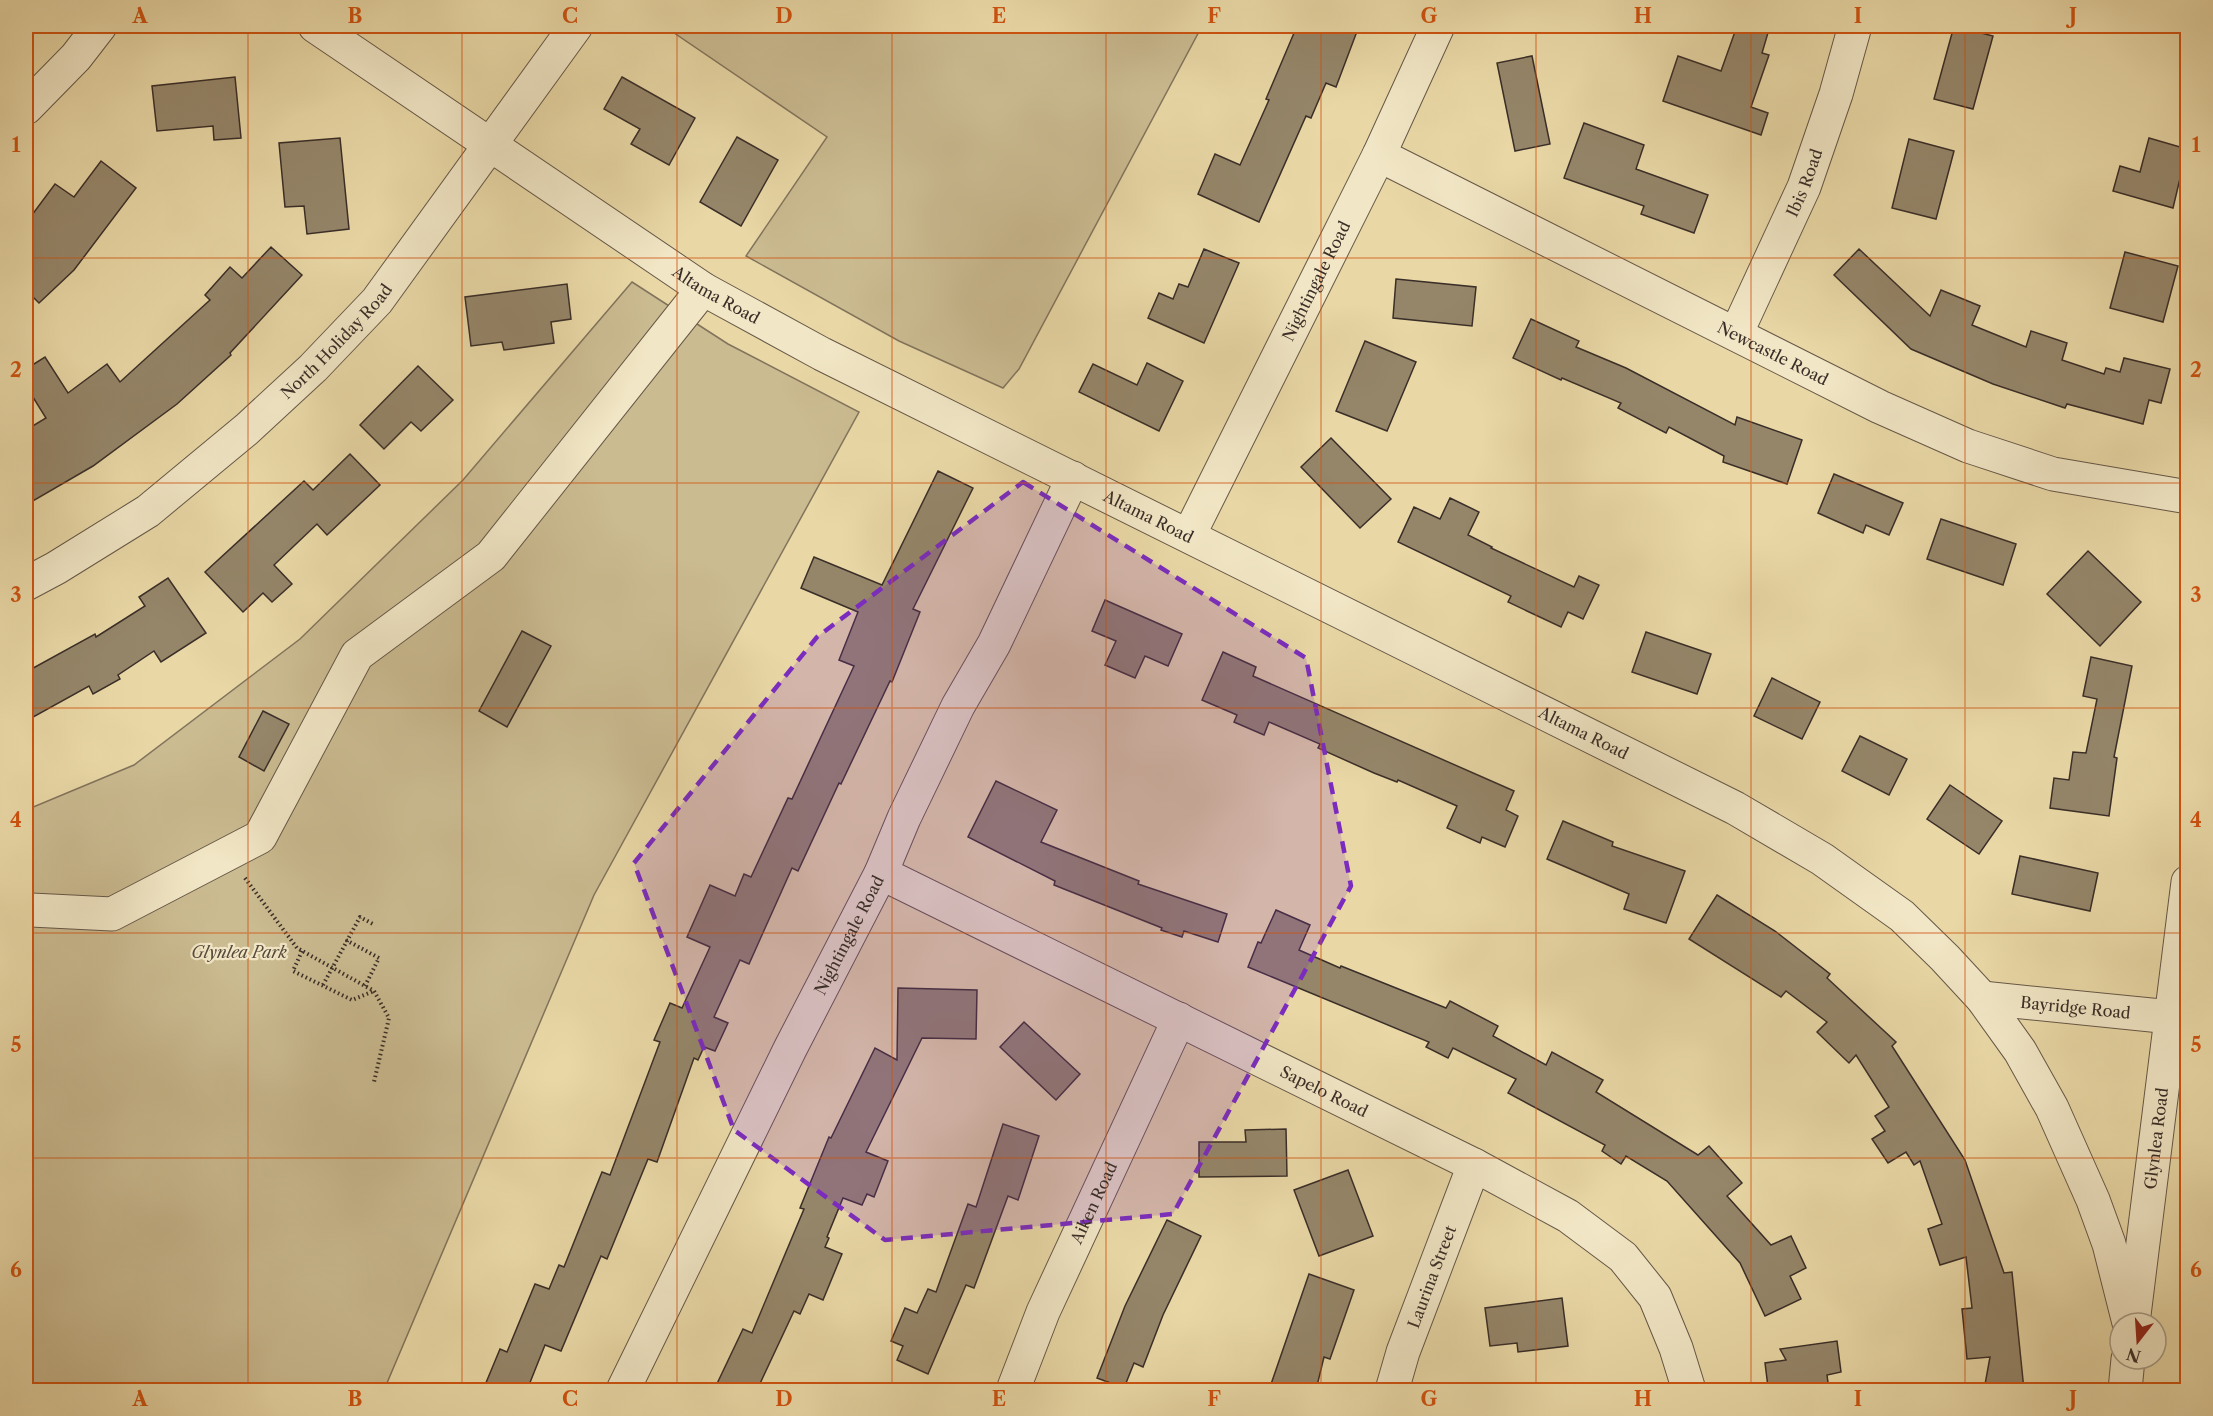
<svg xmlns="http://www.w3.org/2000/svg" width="2213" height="1416" viewBox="0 0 2213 1416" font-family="'Libre Caslon Text',serif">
<rect width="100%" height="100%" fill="#e9d8a6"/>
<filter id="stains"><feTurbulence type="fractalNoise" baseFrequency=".00333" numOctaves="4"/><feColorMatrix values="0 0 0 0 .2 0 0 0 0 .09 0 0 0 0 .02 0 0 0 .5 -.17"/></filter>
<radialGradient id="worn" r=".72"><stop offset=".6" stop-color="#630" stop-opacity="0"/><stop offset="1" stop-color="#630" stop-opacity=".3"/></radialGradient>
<g fill="#cbbb91" stroke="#82745c" stroke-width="1.5">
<path d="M664 26H1202L1019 369 1003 388 899 341 746 256 827 137Z"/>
<path d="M632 282 728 344 859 412 594 895 384 1390H26V810L134 765 300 639 463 480Z"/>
</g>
<g fill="#95866a" stroke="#3a2e28" stroke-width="1.5">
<path d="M1297 26H1359L1336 87 1326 83 1311 118 1306 116 1259 222 1198 194 1215 154 1240 165 1269 100 1266 99Z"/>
<path d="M1737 26H1770L1762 53 1769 55 1751 107 1768 113 1761 135 1663 101 1678 56 1721 71Z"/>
<path d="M1954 26 1993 36 1973 109 1934 99Z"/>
<path d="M1532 56 1550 144 1515 151 1497 63Z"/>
<path d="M235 77 241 138 214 140 213 126 157 131 152 86Z"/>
<path d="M622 77 695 118 669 165 631 144 640 129 604 109Z"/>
<path d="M1584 123 1644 145 1636 169 1708 195 1694 233 1641 214 1644 206 1564 178Z"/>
<path d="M737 137 778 160 741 226 700 202Z"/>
<path d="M340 138 349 229 307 234 304 206 285 207 279 143Z"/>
<path d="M2149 138 2187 149 2173 208 2113 191 2120 166 2140 172Z"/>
<path d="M1909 139 1954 151 1936 219 1892 208Z"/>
<path d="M101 161 136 188 74 270 39 303 26 290V223L55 184 74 197Z"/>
<path d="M271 247 302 275 230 353 231 355 177 404 93 466 26 505V430L46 418 26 386V369L45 357 68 393 107 364 120 382 210 300 205 295 230 267 242 278Z"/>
<path d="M1204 249 1239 263 1204 343 1148 318 1159 293 1173 299 1179 284 1188 287Z"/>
<path d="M1859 249 1930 316 1941 290 1980 306 1972 325 2026 347 2031 331 2067 343 2062 360 2104 374 2106 368 2120 372 2124 358 2170 369 2161 403 2149 400 2143 424 2067 404 2065 408 1993 384 1911 349 1834 275Z"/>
<path d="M2125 252 2178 266 2163 322 2110 308Z"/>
<path d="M1396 279 1476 287 1472 326 1393 318Z"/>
<path d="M567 284 571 319 551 322 554 343 504 350 502 342 471 346 465 297Z"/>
<path d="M1531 319 1579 341 1576 347 1626 368 1735 425 1737 417 1802 440 1787 484 1723 462 1724 456 1669 427 1666 433 1618 408 1621 403 1562 378 1561 380 1513 358Z"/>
<path d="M1365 341 1416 362 1387 431 1336 411Z"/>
<path d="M1147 363 1183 381 1159 431 1079 392 1093 364 1137 385Z"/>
<path d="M418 366 453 400 421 431 411 422 384 449 360 425Z"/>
<path d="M1331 438 1391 499 1360 528 1301 467Z"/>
<path d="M350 454 380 485 327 535 317 524 274 565 292 584 272 602 263 593 243 612 205 572 304 481 313 490Z"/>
<path d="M938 471 973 488 913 609 920 612 892 682 890 681 841 784 839 783 798 871 792 868 749 964 740 960 714 1017 728 1023 715 1051 704 1047 698 1060 694 1058 657 1162 648 1159 607 1259 601 1256 561 1351 545 1345 527 1390H483L500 1349 507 1352 535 1284 549 1289 559 1265 564 1267 602 1172 610 1175 660 1042 654 1040 670 1003 682 1008 710 947 687 937 710 885 735 896 744 874 751 877 788 798 792 799 854 666 839 660 858 612 801 588 814 557 882 585Z"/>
<path d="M1834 474 1903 503 1889 535 1866 525 1863 533 1818 513Z"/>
<path d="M1450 498 1479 512 1468 535 1492 547 1491 548 1574 587 1579 576 1599 585 1583 619 1568 612 1561 627 1508 602 1511 596 1398 542 1414 507 1440 519Z"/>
<path d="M1941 519 2016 544 2003 585 1927 559Z"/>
<path d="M2088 551 2141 602 2100 646 2047 594Z"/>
<path d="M168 578 206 633 161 662 154 651 118 675 120 679 93 694 89 686 26 721V672L95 634 96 637 145 606 139 597Z"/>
<path d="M1105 600 1182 634 1168 666 1145 656 1135 678 1105 665 1116 641 1092 631Z"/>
<path d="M522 631 551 646 507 727 479 711Z"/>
<path d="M1646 632 1711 654 1697 694 1632 672Z"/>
<path d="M1223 652 1256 667 1253 676 1514 791 1506 810 1518 816 1505 847 1482 837 1480 843 1447 828 1457 806 1398 780 1397 782 1374 773 1318 748 1320 744 1269 722 1264 735 1234 722 1237 715 1202 700Z"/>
<path d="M2091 657 2132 666 2114 757 2117 758 2109 816 2050 808 2054 778 2069 780 2073 752 2086 753 2097 699 2083 696Z"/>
<path d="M1772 678 1820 702 1802 739 1754 716Z"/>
<path d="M263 711 289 724 264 771 239 757Z"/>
<path d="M1860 736 1907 759 1889 795 1842 771Z"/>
<path d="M996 781 1057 810 1041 842 1139 881 1138 884 1227 914 1218 942 1184 931 1182 937 1161 930 1162 928 1054 885 1055 881 968 837Z"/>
<path d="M1950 785 2002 821 1979 854 1927 819Z"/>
<path d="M1563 821 1613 842 1612 846 1685 871 1666 923 1624 909 1629 894 1547 859Z"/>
<path d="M2020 856 2098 873 2090 911 2012 894Z"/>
<path d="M1717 895 1775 931 1830 974 1827 978 1896 1042 1892 1046 1965 1160 2004 1273 2012 1272 2024 1390H1984L1990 1357 1967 1359 1962 1309 1972 1308 1966 1257 1940 1265 1928 1229 1942 1224 1920 1161 1914 1165 1906 1152 1888 1163 1872 1139 1885 1131 1875 1116 1889 1107 1856 1055 1849 1063 1817 1032 1827 1022 1786 991 1781 997 1689 939Z"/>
<path d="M1276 910 1310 925 1299 950 1340 968 1341 966 1446 1008 1450 1001 1498 1026 1493 1036 1546 1065 1552 1052 1603 1080 1596 1092 1698 1155 1709 1146 1742 1183 1727 1196 1771 1245 1791 1236 1806 1268 1790 1276 1801 1299 1765 1316 1740 1263 1667 1181 1626 1156 1621 1164 1602 1151 1605 1145 1508 1093 1516 1079 1453 1048 1448 1058 1426 1047 1429 1042 1248 967 1258 942 1261 943Z"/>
<path d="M898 988 977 990 976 1039 922 1038 866 1152 888 1161 874 1197 867 1194 862 1205 843 1198 827 1237 829 1238 825 1247 842 1254 823 1300 809 1294 800 1314 794 1311 757 1390H714L743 1329 752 1333 804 1209 800 1208 829 1137 831 1138 875 1048 897 1060Z"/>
<path d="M1024 1022 1080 1074 1056 1100 1000 1047Z"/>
<path d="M1003 1124 1039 1136 1018 1200 1008 1196 974 1288 966 1285 928 1374 897 1360 903 1346 891 1341 905 1308 917 1313 928 1289 936 1292 968 1204 976 1207Z"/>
<path d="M1286 1129 1287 1176 1199 1177V1142H1246L1245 1130Z"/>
<path d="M1348 1170 1373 1236 1319 1256 1294 1190Z"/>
<path d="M1167 1220 1201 1236 1163 1315 1143 1367 1134 1363 1124 1388 1097 1378 1125 1306Z"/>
<path d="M1309 1274 1354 1290 1330 1359 1324 1357 1316 1390H1269Z"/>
<path d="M1562 1298 1568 1346 1518 1352 1517 1343 1490 1346 1485 1308Z"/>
<path d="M1837 1341 1841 1372 1827 1375 1829 1390H1778L1777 1386 1768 1387 1765 1363 1786 1360 1780 1349Z"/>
</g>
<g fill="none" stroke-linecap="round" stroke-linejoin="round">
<defs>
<g id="minor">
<path id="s1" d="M315 26 703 289 822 354 1735 808 1822 859 1902 916 1945 958 1982 998 2020 1051 2052 1108 2093 1200 2109 1244 2129 1323"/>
<path d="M26 108 76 57 100 26"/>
<path id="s2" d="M1379 155 1880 407 1968 446 2053 474 2188 497"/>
<path id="s3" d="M1736 334 1804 187 1836 94 1855 26"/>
<path id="s4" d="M1189 535 1379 155 1438 26"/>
<path id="s5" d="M26 584 56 568 148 511 247 429 313 368 377 301 576 26"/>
<path id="s6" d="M881 873 1474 1165 1568 1216 1623 1257 1655 1297 1676 1348 1689 1390"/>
<path d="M26 912 31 910 112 914 260 837 357 655 491 556 703 289"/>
<path id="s7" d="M1982 998 2171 1017"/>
<path id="s8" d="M2134 1315 2188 882"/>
<path id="s9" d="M623 1390 790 1049 881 873 904 818 958 706 994 644 1073 478"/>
<path id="s10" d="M1013 1390 1043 1312 1179 1019"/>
<path id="s11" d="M1392 1390 1403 1352 1474 1165"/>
<path d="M2125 1390 2128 1359"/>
</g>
</defs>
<use href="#minor" stroke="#665848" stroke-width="35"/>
<g stroke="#3a2e28" stroke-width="4" stroke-dasharray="1.5 3" stroke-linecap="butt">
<path d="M245 878 297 948 374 991 389 1018 374 1082"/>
<path d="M346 940 379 958 365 986"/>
<path d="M302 951 293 971 352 1000 374 991"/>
<path d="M323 985 360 917 373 924"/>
</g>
<use href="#minor" stroke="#f1e6c5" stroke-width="33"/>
</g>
<path fill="#7b2cbf" fill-opacity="0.2" stroke="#7b2cbf" stroke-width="4.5" stroke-dasharray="12 8" stroke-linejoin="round" d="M1023 482 1306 658 1351 886 1173 1214 885 1240 734 1130 634 863 817 637Z"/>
<path fill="none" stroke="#ce5310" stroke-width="1.5" stroke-opacity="0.55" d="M248 26V1390M462 26V1390M677 26V1390M892 26V1390M1106 26V1390M1321 26V1390M1536 26V1390M1751 26V1390M1965 26V1390M26 258H2188M26 483H2188M26 708H2188M26 933H2188M26 1158H2188"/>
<g text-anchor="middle" stroke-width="4.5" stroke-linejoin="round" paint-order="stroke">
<g font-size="16" fill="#3a2e28" stroke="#f1e6c5">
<text dy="6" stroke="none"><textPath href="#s3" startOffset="166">Ibis Road</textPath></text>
<text dy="6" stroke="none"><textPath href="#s4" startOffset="284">Nightingale Road</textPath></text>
<text dy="6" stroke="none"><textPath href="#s1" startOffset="483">Altama Road</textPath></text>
<text dy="6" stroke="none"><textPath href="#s5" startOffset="396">North Holiday Road</textPath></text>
<text dy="6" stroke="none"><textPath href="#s2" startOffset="441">Newcastle Road</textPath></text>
<text dy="6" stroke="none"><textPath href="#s1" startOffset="969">Altama Road</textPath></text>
<text dy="6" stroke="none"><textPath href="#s1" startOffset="1455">Altama Road</textPath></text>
<text dy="6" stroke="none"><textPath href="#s9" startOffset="508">Nightingale Road</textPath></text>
<text dy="6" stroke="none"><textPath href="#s7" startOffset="94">Bayridge Road</textPath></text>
<text dy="6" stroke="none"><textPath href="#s6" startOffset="494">Sapelo Road</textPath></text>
<text dy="6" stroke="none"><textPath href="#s8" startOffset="178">Glynlea Road</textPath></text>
<text dy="6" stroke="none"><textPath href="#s10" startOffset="204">Aiken Road</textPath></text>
<text dy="6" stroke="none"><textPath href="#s11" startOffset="120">Laurina Street</textPath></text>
</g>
<g font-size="16" font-style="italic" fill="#574a3d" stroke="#f1e6c5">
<text x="239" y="958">Glynlea Park</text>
</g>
</g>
<rect width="2213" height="1416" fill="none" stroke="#e9d8a6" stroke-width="66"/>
<g transform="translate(2138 1341) rotate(197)"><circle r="28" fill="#f1e6c5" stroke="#a89c86" stroke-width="1.5"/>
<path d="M0-4.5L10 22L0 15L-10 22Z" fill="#8f2418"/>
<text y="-9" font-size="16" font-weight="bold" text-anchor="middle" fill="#3a2e28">N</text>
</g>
<rect x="33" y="33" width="2147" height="1350" fill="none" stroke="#ce5310" stroke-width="2"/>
<g font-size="20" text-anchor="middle" font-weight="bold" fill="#ce5310">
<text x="140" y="23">A</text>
<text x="355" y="23">B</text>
<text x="570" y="23">C</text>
<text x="784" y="23">D</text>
<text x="999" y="23">E</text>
<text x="1214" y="23">F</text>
<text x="1429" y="23">G</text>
<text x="1643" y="23">H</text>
<text x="1858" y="23">I</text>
<text x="2073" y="23">J</text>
<text x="16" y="152">1</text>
<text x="2196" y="152">1</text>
<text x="16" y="377">2</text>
<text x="2196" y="377">2</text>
<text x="16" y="602">3</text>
<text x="2196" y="602">3</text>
<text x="16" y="827">4</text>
<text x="2196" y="827">4</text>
<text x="16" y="1052">5</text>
<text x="2196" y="1052">5</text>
<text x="16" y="1277">6</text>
<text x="2196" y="1277">6</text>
<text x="140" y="1406">A</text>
<text x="355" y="1406">B</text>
<text x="570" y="1406">C</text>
<text x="784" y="1406">D</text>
<text x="999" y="1406">E</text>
<text x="1214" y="1406">F</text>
<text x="1429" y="1406">G</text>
<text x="1643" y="1406">H</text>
<text x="1858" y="1406">I</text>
<text x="2073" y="1406">J</text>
</g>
<rect width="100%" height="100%" filter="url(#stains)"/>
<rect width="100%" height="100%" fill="url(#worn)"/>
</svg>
